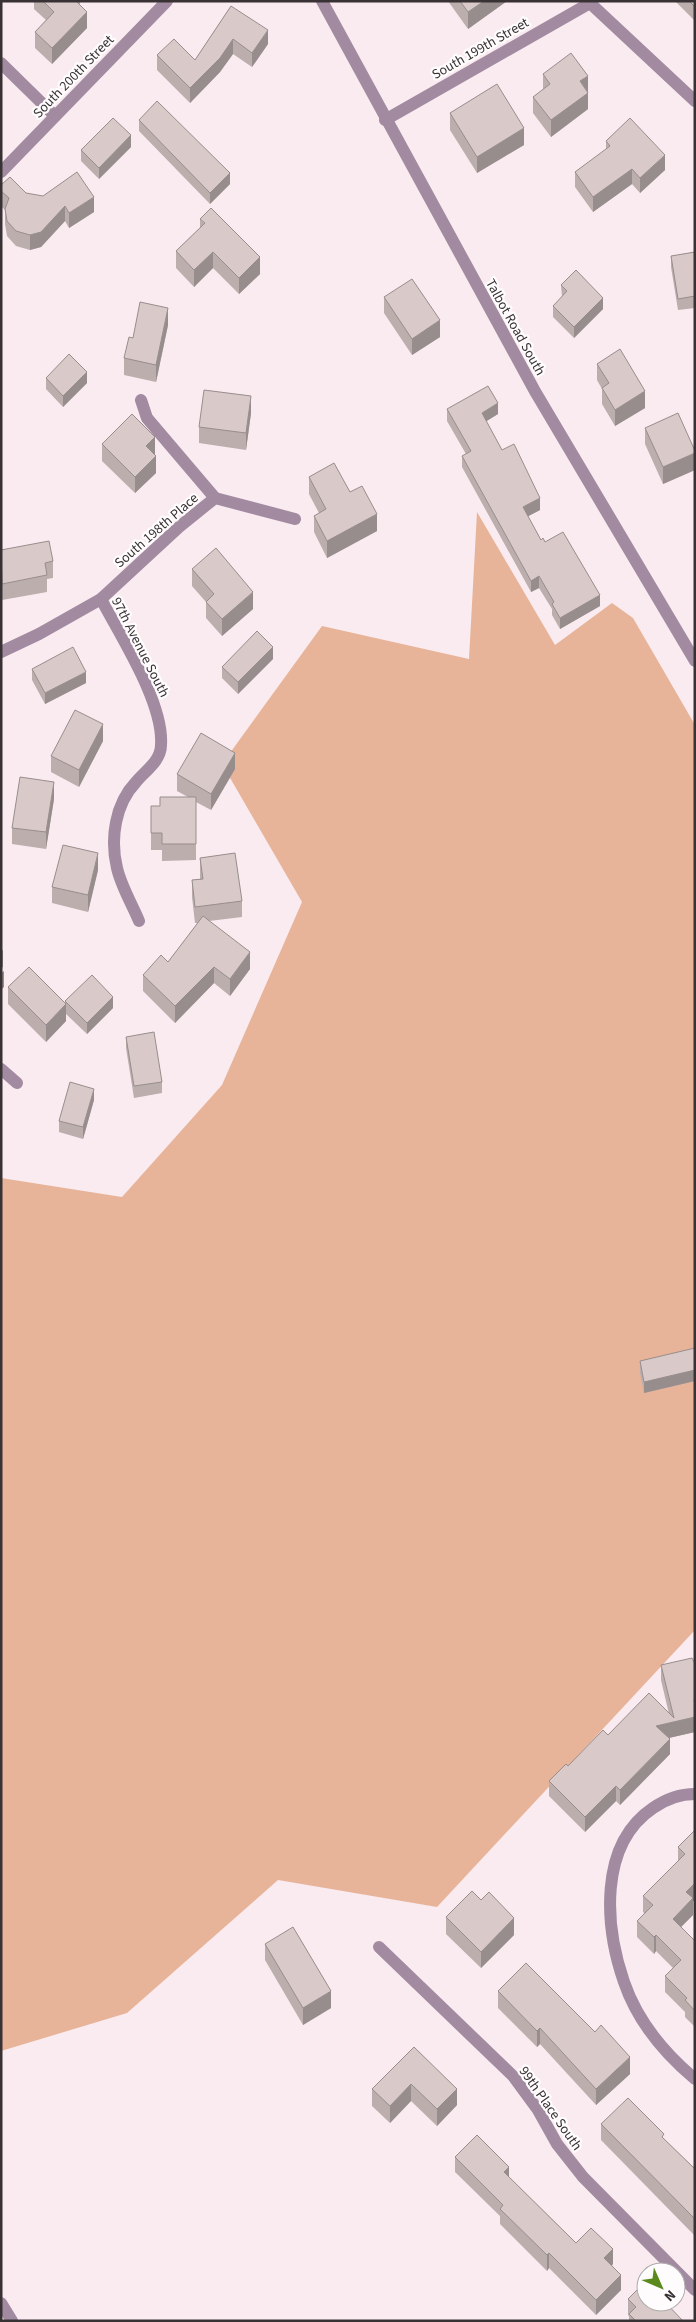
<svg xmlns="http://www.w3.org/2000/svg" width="696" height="2322" viewBox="0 0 696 2322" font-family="'Source Sans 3',sans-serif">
<rect width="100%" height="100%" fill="#f9ebf0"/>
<path fill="#e8b499" d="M477 512 555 645 612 603 633 618 695 725V1630L437 1907 278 1880 127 2013 1 2051V1178L122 1197 222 1085 302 902 222 764 322 626 469 659Z"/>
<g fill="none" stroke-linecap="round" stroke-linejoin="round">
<g stroke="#a28aa1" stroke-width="12">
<path d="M322 1 536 393 695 661"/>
<path d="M1 63 55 116"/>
<path d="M385 120 590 3 695 101"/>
<path d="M1 172 167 1"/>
<path d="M141 400 147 418 215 498"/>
<path d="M101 599C121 637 164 703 161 745 161 761 145 771 136 782 115 804 110 839 117 868 121 886 132 904 139 921"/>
<path d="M1 652 39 634 101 599 179 527 215 498 295 519"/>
<path d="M1 1069 17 1083"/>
<path d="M695 1794C679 1794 666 1799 653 1808 598 1845 605 1927 624 1982 637 2020 664 2053 695 2079"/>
<path d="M379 1947 513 2076 538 2110 557 2144 583 2177 695 2290"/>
<path d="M1 2303 12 2321"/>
</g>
</g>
<g fill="#bbaead">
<path d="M34 1H80V5L87 28 52 64 35 48V32L46 20 34 9Z"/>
<path d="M448 1H507L468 29Z"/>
<path d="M675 1H695V21Z"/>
<path d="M231 6 268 44 252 67 233 54 220 72 190 103 157 70V55L195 60Z"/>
<path d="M543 74 588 76V109L551 137 533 113V97L543 90Z"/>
<path d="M450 113 524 145 477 173 450 130Z"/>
<path d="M139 120 230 184 210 204 139 131Z"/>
<path d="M606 141 665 170 640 193 632 184 593 212 575 187V172L606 150Z"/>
<path d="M131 147 99 179 81 161V150Z"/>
<path d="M1 185 26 193 94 212 69 228 65 221 41 247 30 250 16 246 7 236 5 224V210L1 206Z"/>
<path d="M200 219 260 274 239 294 213 268 194 287 176 268V251L200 228Z"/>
<path d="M695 252V308L678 310 671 267V256Z"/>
<path d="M561 285 603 309 574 338 553 317V306L562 297Z"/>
<path d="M384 297 440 337 412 355 384 313Z"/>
<path d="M168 325 156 382 124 375V358L133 338Z"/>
<path d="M597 364 645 408 615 426 602 404V389L597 380Z"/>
<path d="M46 378 87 383 63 407 46 389Z"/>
<path d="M447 409 498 414 486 421 502 450 540 510 528 516 541 540 545 542 600 606 560 629 552 615V609L539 588 531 592 462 467V456L466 454 447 421Z"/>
<path d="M251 413 246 450 199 443V427Z"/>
<path d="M645 428 695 451V470L663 484 645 444Z"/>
<path d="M102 444 155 454V455L156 473 135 493 102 461Z"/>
<path d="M309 477 350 492 377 531 327 558 314 532V516L319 513 309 494Z"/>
<path d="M1 550 53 561V578L47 579V592L2 600 1 597Z"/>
<path d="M192 569 253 609 222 636 206 618V602L192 586Z"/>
<path d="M273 659 238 694 222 678V667Z"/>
<path d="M32 669 86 683 45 704 32 680Z"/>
<path d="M103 741 79 787 51 772V756Z"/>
<path d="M235 769 211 810 196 802V860L162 861V850H151V806H160L188 797 177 791V774Z"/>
<path d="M54 799 46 849 12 844V828Z"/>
<path d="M200 858 242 901V917L209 921 250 969 230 996 214 983 175 1023 143 991V975L168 962 198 923H195L192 897V880L200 879Z"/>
<path d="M98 870 88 912 52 903V887Z"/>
<path d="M8 987 65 1003V1001L113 1008 87 1034 66 1014V1021L46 1042 8 1004Z"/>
<path d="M126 1037 162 1082V1093L134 1098 126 1048Z"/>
<path d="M94 1100 83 1139 59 1132V1121Z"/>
<path d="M695 1348V1381L644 1393 640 1373V1361Z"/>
<path d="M695 1662V1732L668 1738 670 1754 620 1805 616 1801 585 1832 549 1796V1781L608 1735 669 1714 661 1680V1665Z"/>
<path d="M695 1830V1900L693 1901V1915L681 1927 695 1941V2027L685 2017V2012L665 1992V1976L673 1968 656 1951 654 1954 637 1937V1921L645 1914 643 1912V1896L678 1862V1847Z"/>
<path d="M446 1917 514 1935 481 1968 446 1934Z"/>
<path d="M265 1944 331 2008 303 2025 265 1960Z"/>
<path d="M498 1991 630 2074 596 2105 540 2044 537 2047 498 2008Z"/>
<path d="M414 2047 457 2105 437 2126 411 2101 390 2123 372 2106V2089Z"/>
<path d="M601 2124 664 2139 695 2169V2236L601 2140Z"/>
<path d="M455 2157 509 2177 576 2243 613 2264 612 2265 621 2290 596 2315 549 2268 547 2271 500 2224V2216L455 2172Z"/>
<path d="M628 2299 683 2321H629V2316L628 2315Z"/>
</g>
<g fill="#988d8d">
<path d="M484 1H507L468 29V12Z"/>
<path d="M87 12V28L52 64V48Z"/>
<path d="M268 30V44L252 67V53Z"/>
<path d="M233 39V54L220 72 190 103V88Z"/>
<path d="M588 76V92L580 81Z"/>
<path d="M588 93V109L551 137V120Z"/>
<path d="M524 128V145L477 173V157Z"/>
<path d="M131 135V147L99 179V168Z"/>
<path d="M665 155V170L640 193V178Z"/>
<path d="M632 169V184L593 212V197Z"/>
<path d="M230 173V184L210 204V193Z"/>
<path d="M94 197V212L69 228V213Z"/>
<path d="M65 206V221L41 247 30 250V235Z"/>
<path d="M213 252V268L194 287V270Z"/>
<path d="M260 257V274L239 294V278Z"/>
<path d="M603 298V309L574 338V327Z"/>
<path d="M168 308V325L156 382V365Z"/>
<path d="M440 320V337L412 355V339Z"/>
<path d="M87 372V383L63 407V396Z"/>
<path d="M645 391V408L615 426V410Z"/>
<path d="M251 396V413L246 450V433Z"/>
<path d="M498 403V414L482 424V413Z"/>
<path d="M155 437V454L146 463V446Z"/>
<path d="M695 453V470L663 484V467Z"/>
<path d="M156 456V473L135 493V477Z"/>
<path d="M540 498V510L523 519V507Z"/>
<path d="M377 514V531L327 558V541Z"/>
<path d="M539 576V588L531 592V581Z"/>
<path d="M253 592V609L222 636V619Z"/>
<path d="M600 595V606L560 629V618Z"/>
<path d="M273 647V659L238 694V682Z"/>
<path d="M86 672V683L45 704V693Z"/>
<path d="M103 724V741L79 787V770Z"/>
<path d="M235 753V769L211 810V794Z"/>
<path d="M54 782V799L46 849V832Z"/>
<path d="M98 853V870L88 912V895Z"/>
<path d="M3 950V967L1 968V951Z"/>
<path d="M250 952V969L230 996V979Z"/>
<path d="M214 967V983L175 1023V1006Z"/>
<path d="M4 971V987L1 990V973Z"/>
<path d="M113 997V1008L87 1034V1023Z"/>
<path d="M66 1004V1021L46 1042V1025Z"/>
<path d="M94 1089V1100L83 1139V1127Z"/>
<path d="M695 1370V1381L644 1393V1382Z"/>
<path d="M695 1717V1732L656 1741V1726Z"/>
<path d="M670 1739V1754L620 1805V1790Z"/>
<path d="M616 1786V1801L585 1832V1817Z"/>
<path d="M695 1883V1900L693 1901V1915L673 1935V1919L686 1892Z"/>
<path d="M514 1918V1935L481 1968V1952Z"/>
<path d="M656 1935V1951L654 1954V1937Z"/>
<path d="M331 1991V2008L303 2025V2008Z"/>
<path d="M540 2028V2044L537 2047V2031Z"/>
<path d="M630 2057V2074L596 2105V2089Z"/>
<path d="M411 2084V2101L390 2123V2106Z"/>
<path d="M457 2089V2105L437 2126V2109Z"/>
<path d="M509 2167V2182L504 2172Z"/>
<path d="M613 2249V2264L604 2273V2258Z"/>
<path d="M549 2253V2268L547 2271V2255Z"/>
<path d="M621 2275V2290L596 2315V2300Z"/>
</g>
<g fill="#d9cac9" stroke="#988d8d">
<path d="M43 1H76L87 12 52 48 35 32 54 12Z"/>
<path d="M460 1H484L468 12Z"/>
<path d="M689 1H695V7Z"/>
<path d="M231 6 268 30 252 53 233 39 220 58 190 88 157 55 174 39 195 60Z"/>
<path d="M571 53 588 76 580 81 588 93 551 120 533 97 550 84 543 74Z"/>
<path d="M497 84 524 128 477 157 450 113Z"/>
<path d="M157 101 230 173 210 193 139 120Z"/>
<path d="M113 118 131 135 99 168 81 150Z"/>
<path d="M630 118 665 155 640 178 632 169 593 197 575 172 610 146 606 141Z"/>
<path d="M77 172 94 197 69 213 65 206 41 232 30 235 16 231 7 221 5 209 9 198 1 191V185L10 177 26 193 43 196Z"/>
<path d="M211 208 260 257 239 278 213 252 194 270 176 251 205 223 200 219Z"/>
<path d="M695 252V296L678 299 671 256Z"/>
<path d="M576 270 603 298 574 327 553 306 567 291 561 285Z"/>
<path d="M412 279 440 320 412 339 384 297Z"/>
<path d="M140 302 168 308 156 365 124 358 129 337 133 338Z"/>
<path d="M620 349 645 391 615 410 602 388 609 383 597 364Z"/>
<path d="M69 354 87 372 63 396 46 378Z"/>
<path d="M488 386 498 403 482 413 502 450 514 444 540 498 523 507 541 540 543 538 545 542 563 532 600 595 560 618 552 604 554 602 539 576 531 581 462 456 471 451 447 409Z"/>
<path d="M204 390 251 396 246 433 199 427Z"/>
<path d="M678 413 695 451V453L663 467 645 428Z"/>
<path d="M132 414 155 437 146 446 156 456 135 477 102 444Z"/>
<path d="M334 463 350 492 362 486 377 514 327 541 314 516 326 509 309 477Z"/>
<path d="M49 541 53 561 45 563 47 575 2 584 1 550Z"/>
<path d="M216 548 253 592 222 619 206 602 214 594 192 569Z"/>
<path d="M257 631 273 647 238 682 222 667Z"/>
<path d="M73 647 86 672 45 693 32 669Z"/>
<path d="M75 710 103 724 79 770 51 756Z"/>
<path d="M201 733 235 753 211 794 177 774Z"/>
<path d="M20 777 54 782 46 832 12 828Z"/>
<path d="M160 797H196V844H162V833H151V806H160Z"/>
<path d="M63 845 98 853 88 895 52 887Z"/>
<path d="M235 853 242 901 195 907 192 880 203 879 200 858Z"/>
<path d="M203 916 250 952 230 979 214 967 175 1006 143 975 161 955 168 962Z"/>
<path d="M29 967 66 1004 46 1025 8 987Z"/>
<path d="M92 975 113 997 87 1023 65 1001Z"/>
<path d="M154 1032 162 1082 134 1086 126 1037Z"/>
<path d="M70 1082 94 1089 83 1127 59 1121Z"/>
<path d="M695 1348V1370L644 1382 640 1361Z"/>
<path d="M692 1658 694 1662H695V1700H694L695 1705V1717L656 1726 670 1739 620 1790 616 1786 585 1817 549 1781 566 1764 568 1766 603 1730 608 1735 649 1693 674 1718 661 1665Z"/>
<path d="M695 1830V1883L686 1892 693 1898 673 1919 695 1941V2011L685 2000 687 1998 665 1976 681 1960 656 1935 654 1937 637 1921 653 1905 643 1896 685 1854 678 1847Z"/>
<path d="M472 1891 481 1900 489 1892 514 1918 481 1952 446 1917Z"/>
<path d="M293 1927 331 1991 303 2008 265 1944Z"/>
<path d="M526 1963 595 2032 601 2025 630 2057 596 2089 540 2028 537 2031 498 1991Z"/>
<path d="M414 2047 457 2089 437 2109 411 2084 390 2106 372 2089Z"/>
<path d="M628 2098 664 2134 662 2137 695 2169V2219L601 2124Z"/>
<path d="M477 2135 509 2167 504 2172 576 2243 591 2228 613 2249 604 2258 621 2275 596 2300 549 2253 547 2255 500 2209 503 2205 455 2157Z"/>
<path d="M645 2282 646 2302H665L683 2321H636L629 2314 636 2307 628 2299Z"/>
</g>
<g text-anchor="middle" stroke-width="4.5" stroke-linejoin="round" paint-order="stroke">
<g font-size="14" fill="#383234" stroke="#fffcfd">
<text transform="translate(480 48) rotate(-30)" y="5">South 199th Street</text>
<text transform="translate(73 76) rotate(-46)" y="5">South 200th Street</text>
<text transform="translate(516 327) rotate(61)" y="5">Talbot Road South</text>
<text transform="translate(156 530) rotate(-41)" y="5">South 198th Place</text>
<text transform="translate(141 647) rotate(63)" y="5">97th Avenue South</text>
<text transform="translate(551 2108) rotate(55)" y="5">99th Place South</text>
</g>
</g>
<rect width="696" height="2322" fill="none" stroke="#383234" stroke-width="5"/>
<g transform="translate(661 2287) rotate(135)"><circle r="24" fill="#fffcfd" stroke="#afabad"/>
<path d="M0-4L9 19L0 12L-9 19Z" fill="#5a8a1e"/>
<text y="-8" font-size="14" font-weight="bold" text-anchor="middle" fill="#383234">N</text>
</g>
</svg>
